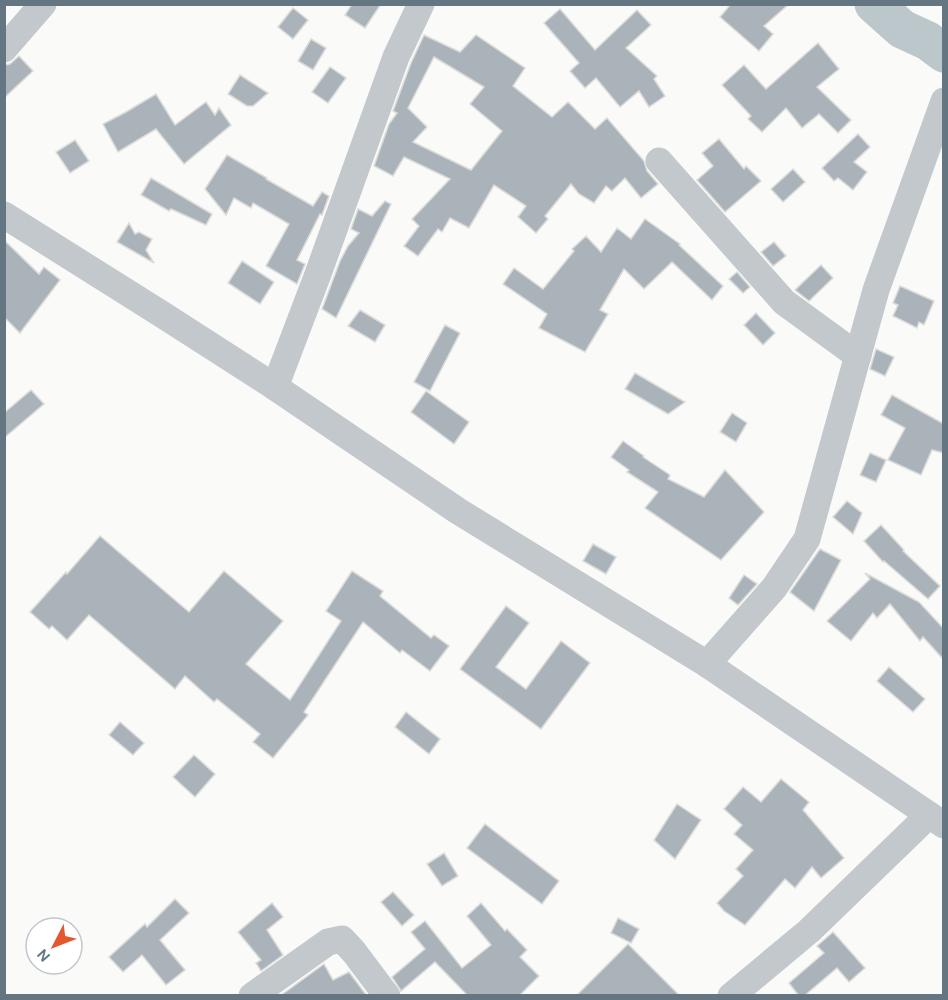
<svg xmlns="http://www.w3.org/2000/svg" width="948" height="1000" viewBox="0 0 948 1000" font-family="Karla,sans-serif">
<rect width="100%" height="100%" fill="#fafaf8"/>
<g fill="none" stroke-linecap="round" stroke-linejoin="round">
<path stroke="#bbc7cb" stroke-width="39" d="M874 4 902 29 928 41 944 53"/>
</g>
<g fill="#aab3b9" stroke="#dcdcda" stroke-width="1.5" fill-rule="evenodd">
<path d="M352 4H381L365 28 345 15Z"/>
<path d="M731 4H789L764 26 773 34 759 51 720 17Z"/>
<path d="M293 8 308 20 293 39 278 27Z"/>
<path d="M560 9 595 50 637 10 651 25 626 48 657 76 654 79 665 96 649 107 639 91 620 107 596 78 585 88 570 71 579 63 544 23Z"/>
<path d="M424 35 460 52 476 35 525 68 513 86 552 117 568 102 595 129 607 118 644 161 647 171 658 184 641 198 625 178 612 191 606 186 594 203 579 194 571 184 545 216 548 219 536 233 518 217 526 206 494 185 469 228 450 218 442 232 438 229 418 256 404 246 419 226 412 219 450 179 404 157 393 176 374 166 389 124 397 113 393 111 411 63ZM434 57 484 87 470 104 502 131 471 170 413 142 427 127 408 108Z"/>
<path d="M311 39 326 48 313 70 298 61Z"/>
<path d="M818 43 839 69 817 87 851 120 838 133 819 114 802 128 786 108 762 132 748 119 751 116 722 85 744 65 766 89Z"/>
<path d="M19 56 33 71 4 98V65L10 64Z"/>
<path d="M330 67 346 78 328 103 312 92Z"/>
<path d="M240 75 268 93 253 106H247L228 94Z"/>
<path d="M156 94 175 125 206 102 215 115 219 108 231 125 184 164 156 129 118 152 103 124 126 112Z"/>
<path d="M858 134 870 147 854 162 867 172 853 190 838 178 834 181 822 168Z"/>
<path d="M719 139 744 169 746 166 761 181 725 212 697 180 713 166 702 153Z"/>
<path d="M75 140 89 161 70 173 56 152Z"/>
<path d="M227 155 267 178 266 179 313 206 322 192 329 196 322 215 320 214 297 260 305 264 297 284 266 266 289 224 253 203 251 208 234 198 226 215 205 189Z"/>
<path d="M793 169 805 182 783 202 771 189Z"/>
<path d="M151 178 212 214 206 225 171 209 169 211 141 195Z"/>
<path d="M385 201 391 204 336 318 322 309 340 261 348 246 359 233 351 229 358 209 372 216Z"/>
<path d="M645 219 680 244 679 245 723 286 712 300 672 262 644 289 624 269 600 310 608 314 585 352 539 328 547 314 503 284 514 268 543 289 574 251 572 249 586 236 601 252 617 228 631 239Z"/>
<path d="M129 223 135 234 139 232 152 239 146 250 154 263 117 242Z"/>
<path d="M4 240 39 274 44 267 60 280 20 333 4 317Z"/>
<path d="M774 242 786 256 773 266 761 252Z"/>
<path d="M242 261 274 282 260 304 228 283Z"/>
<path d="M821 265 833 278 809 301 795 290Z"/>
<path d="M737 272 750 287 743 293 729 279Z"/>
<path d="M900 286 934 301 924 325 919 322 917 328 893 316 898 305 893 303Z"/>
<path d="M360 310 385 325 375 342 348 326Z"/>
<path d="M756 313 775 333 763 345 744 325Z"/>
<path d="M445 325 460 333 430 391 414 382Z"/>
<path d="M876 349 894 357 885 376 870 369Z"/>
<path d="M635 373 685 402 668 414 625 389Z"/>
<path d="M31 390 44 404 4 438V413Z"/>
<path d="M426 391 469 422 454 444 411 412Z"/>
<path d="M892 395 944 424V453L932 450 921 475 888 460 905 428 881 415Z"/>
<path d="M732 413 747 423 736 442 720 432Z"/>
<path d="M623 441 644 456 643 457 670 475 668 479 704 497 725 470 764 512 721 560 645 508 658 492 627 472 629 470 611 457Z"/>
<path d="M870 453 886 460 876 482 860 475Z"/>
<path d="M847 501 862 513 853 534 833 517Z"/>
<path d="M881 525 904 550 903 551 940 586 928 599 884 561 883 562 864 541Z"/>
<path d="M100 536 189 612 224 571 283 621 246 664 290 700 341 621 326 611 352 571 383 591 380 596 431 638 434 635 449 646 430 671 402 650 400 653 363 622 304 712 308 715 273 758 253 742 260 734 217 699 214 702 185 676 175 689 89 615 67 640 52 626 49 629 30 612 66 572 67 574Z"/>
<path d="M593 544 616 557 606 574 583 561Z"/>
<path d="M820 549 841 560 814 611 790 592Z"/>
<path d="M865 573 919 602 944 629V660L923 637 920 641 890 604 877 618 873 613 851 641 827 621 870 579Z"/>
<path d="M744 575 757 584 738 605 729 598Z"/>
<path d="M506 606 529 623 496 667 526 689 561 641 590 663 541 729 460 669Z"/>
<path d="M889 667 925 699 913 712 877 681Z"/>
<path d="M406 712 440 739 429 754 395 727Z"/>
<path d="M120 722 144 743 133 755 109 735Z"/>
<path d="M194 755 215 774 195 797 173 777Z"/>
<path d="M781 779 809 802 803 810 844 858 821 878 812 867 795 888 785 879 745 925 724 911 717 903 743 876 736 869 753 850 734 834 742 825 724 809 743 787 761 802Z"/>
<path d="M677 804 701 820 675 859 654 840Z"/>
<path d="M485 824 559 881 542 904 467 848Z"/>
<path d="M444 853 458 876 442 886 427 864Z"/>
<path d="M393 892 414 915 402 926 381 902Z"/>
<path d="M175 899 189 913 160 940 185 970 166 985 142 955 123 972 109 957 145 924 147 927Z"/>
<path d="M272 903 283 917 267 930 283 955 261 971 256 963 261 960 238 932Z"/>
<path d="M481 903 505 931 507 929 527 950 520 957 539 976 519 996H468L435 962 401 991 392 977 425 949 411 932 425 921 462 968 491 945 467 916Z"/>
<path d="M618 918 639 929 631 943 611 933Z"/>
<path d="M833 932 865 968 849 982 837 968 804 996H799L789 983 824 953 817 946Z"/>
<path d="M628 944 680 996H576Z"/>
<path d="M324 964 333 980 349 972 367 996H280Z"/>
</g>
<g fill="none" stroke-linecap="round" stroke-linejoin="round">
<g stroke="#c3c8cc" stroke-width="27">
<path d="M4 49 43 4"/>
<path d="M659 161 784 302 858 356"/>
<path d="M4 215 163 315 275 387 458 511 707 664 944 825"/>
<path d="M275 387 318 274 396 57 421 4"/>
<path d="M707 664 774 588 807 539 876 290 944 101"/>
<path d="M252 996 328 942 342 939 354 952 387 996"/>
<path d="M731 996 809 931 929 815"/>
</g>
</g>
<rect width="948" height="1000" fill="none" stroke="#657683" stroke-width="12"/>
<g transform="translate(54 946) rotate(228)"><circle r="28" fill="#ffffff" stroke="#c1c8cd" stroke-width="1.5"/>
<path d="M0-4.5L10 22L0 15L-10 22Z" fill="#e4572e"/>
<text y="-9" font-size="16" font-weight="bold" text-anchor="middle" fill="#657683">N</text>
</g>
</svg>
